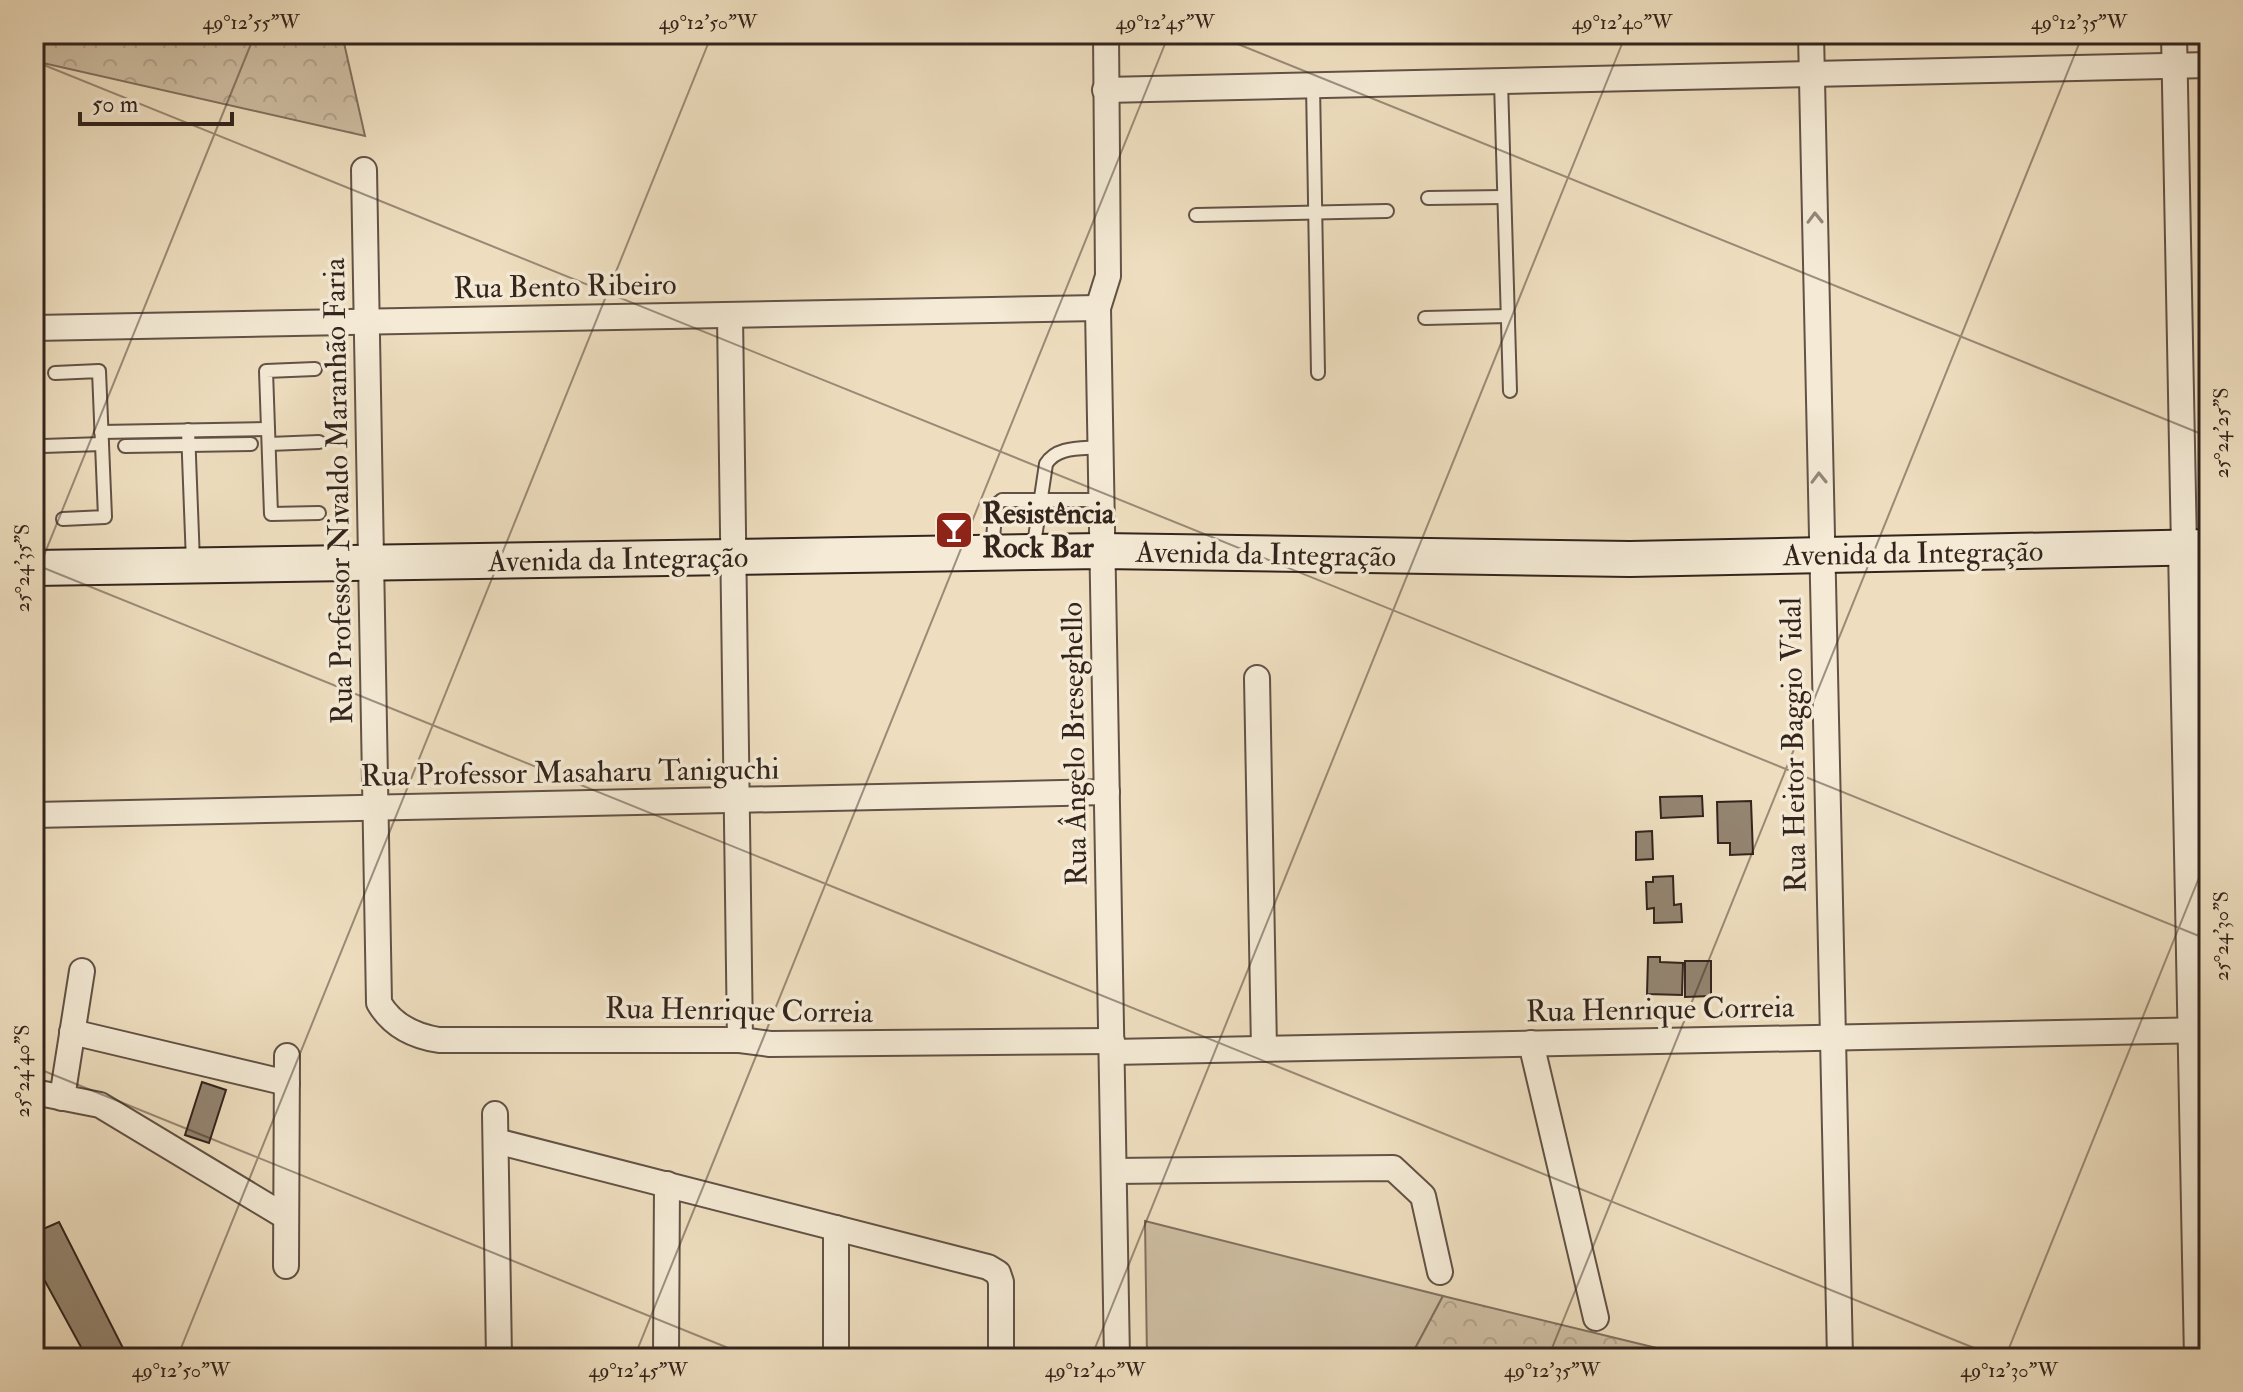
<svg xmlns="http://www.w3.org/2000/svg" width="2243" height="1392" viewBox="0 0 2243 1392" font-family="'IM FELL Double Pica',serif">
<defs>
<pattern id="forest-crowns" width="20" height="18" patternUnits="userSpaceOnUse" patternTransform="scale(2)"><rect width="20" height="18" fill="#cebea3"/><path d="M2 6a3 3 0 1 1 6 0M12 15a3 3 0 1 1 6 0" fill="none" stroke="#b1a38c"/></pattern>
</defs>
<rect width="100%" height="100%" fill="#eedebf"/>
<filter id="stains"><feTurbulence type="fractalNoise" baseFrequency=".0025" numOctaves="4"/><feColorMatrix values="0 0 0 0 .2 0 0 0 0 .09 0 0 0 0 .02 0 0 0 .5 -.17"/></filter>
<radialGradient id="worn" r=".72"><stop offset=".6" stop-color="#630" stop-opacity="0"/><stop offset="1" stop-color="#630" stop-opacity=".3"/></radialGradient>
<path fill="#cebea3" stroke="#807160" stroke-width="2" d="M1145 1221 1443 1296 1410 1358H1147Z"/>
<g fill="url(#forest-crowns)" stroke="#807160" stroke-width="2">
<path d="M34 34H342L365 136 34 61Z"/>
<path d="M1443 1296 1698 1358H1410Z"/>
</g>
<g fill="#948571" stroke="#33241d" stroke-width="2">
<path d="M1702 796 1703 816 1661 818 1660 797Z"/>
<path d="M1751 801 1753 854 1730 855V843H1718L1717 802Z"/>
<path d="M1652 831 1653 859 1636 860V832Z"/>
<path d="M1673 876 1674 905 1681 904 1682 922 1654 923V908L1647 909 1646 882H1653V877Z"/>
<path d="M1648 957H1660V962L1683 963 1682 995 1647 994Z"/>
<path d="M1685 961H1711V996L1685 997Z"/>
<path d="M202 1082 226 1090 209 1143 185 1135Z"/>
<path d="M59 1222 128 1358H87L34 1261V1233Z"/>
</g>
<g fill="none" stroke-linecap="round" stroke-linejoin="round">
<defs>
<g id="service">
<path d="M1501 82 1510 391"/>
<path d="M1313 85 1318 373"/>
<path d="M1428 198 1504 197"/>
<path d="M1196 215 1387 211"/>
<path d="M1425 318 1508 316"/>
<path d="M315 369 266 371 271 514 319 513"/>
<path d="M55 373 99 371 105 517 63 519"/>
<path d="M188 430 193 562"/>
<path d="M101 432 268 429"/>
<path d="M269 444 319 442"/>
<path d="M43 446 102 444"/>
<path d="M125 446 251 444"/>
<path d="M992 549 996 505 1002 500H1102"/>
<path d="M1033 551 1046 464C1057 446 1081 449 1101 447"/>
</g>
<g id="minor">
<path d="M1106 34 1108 276 1098 308 1117 1358"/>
<path d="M1811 34 1840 1358"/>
<path d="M2174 34 2184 548"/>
<path d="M1105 90 2209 65"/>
<path d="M364 170 379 1003C392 1025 413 1036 439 1040H740L770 1044 1112 1041"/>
<path d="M730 315 740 1040"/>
<path d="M34 328 1098 308"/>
<path d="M1257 678 1264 1049"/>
<path d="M34 815 1107 792"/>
<path d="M72 1032 287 1083"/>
<path d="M1531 1043 1596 1318"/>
<path d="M1112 1052 2209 1030"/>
<path d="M34 1092 100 1105 286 1217"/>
<path d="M62 1098 82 971"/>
<path d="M495 1114 499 1358"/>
<path d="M496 1141 988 1267 998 1273 1001 1282V1358"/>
<path d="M1114 1171 1393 1168 1423 1196 1440 1272"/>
<path d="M286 1266 287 1056"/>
<path d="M666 1358 667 1184"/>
<path d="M836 1358V1228"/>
</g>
<path id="tertiary" d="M2184 548 2200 1358"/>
<path id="secondary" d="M34 568 1102 551 1630 559 2209 547"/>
</defs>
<use href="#service" stroke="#625246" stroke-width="16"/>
<use href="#minor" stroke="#625246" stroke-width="28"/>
<use href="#tertiary" stroke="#625246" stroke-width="34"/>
<use href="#secondary" stroke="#33241d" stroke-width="38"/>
<use href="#service" stroke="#f4ead5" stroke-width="12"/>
<use href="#minor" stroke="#f4ead5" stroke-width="24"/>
<use href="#tertiary" stroke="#f4ead5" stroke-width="30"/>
<use href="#secondary" stroke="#f4ead5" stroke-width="34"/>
</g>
<defs><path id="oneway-chevron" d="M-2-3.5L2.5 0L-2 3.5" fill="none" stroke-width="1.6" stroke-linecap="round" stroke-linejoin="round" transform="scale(2)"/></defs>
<g stroke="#948779">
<use href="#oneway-chevron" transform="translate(1815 218) rotate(-91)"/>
<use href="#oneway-chevron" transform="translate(1819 478) rotate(-91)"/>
</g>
<path fill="none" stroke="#33241d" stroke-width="2" stroke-opacity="0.45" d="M1213 34 2209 437M34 61 2209 940M34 564 1999 1358M34 580 255 34M34 1067 753 1358M177 1358 712 34M634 1358 1169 34M1091 1358 1626 34M1548 1358 2083 34M2005 1358 2209 853"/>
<defs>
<symbol id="bar-square" viewBox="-11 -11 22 22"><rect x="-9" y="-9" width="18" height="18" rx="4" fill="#8f2418" stroke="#f4ead5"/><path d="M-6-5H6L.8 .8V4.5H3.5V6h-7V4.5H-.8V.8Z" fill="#fff"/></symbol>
</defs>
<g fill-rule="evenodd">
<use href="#bar-square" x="932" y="508" width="44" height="44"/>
</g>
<g text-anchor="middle" stroke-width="7" stroke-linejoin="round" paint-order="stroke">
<g font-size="30" fill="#33241d" stroke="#f4ead5">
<text transform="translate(565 286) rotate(-1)" y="10">Rua Bento Ribeiro</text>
<text transform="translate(338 491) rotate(-91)" y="10">Rua Professor Nivaldo Maranhão Faria</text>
<text transform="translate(1913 553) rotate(-1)" y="10">Avenida da Integração</text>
<text transform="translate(1266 554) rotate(1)" y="10">Avenida da Integração</text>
<text transform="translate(618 559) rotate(-1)" y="10">Avenida da Integração</text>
<text transform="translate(1074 744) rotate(-91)" y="10">Rua Ângelo Breseghello</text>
<text transform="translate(1793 745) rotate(-91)" y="10">Rua Heitor Baggio Vidal</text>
<text transform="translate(570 772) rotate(-1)" y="10">Rua Professor Masaharu Taniguchi</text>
<text transform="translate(1660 1009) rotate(-1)" y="10">Rua Henrique Correia</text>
<text transform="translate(739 1010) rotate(1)" y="10">Rua Henrique Correia</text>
</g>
<g font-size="30" font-weight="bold" fill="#33241d" stroke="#f4ead5" text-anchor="start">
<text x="982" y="523">Resistência<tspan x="982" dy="34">Rock Bar</tspan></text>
</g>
</g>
<rect width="2243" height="1392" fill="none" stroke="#eedebf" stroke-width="88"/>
<path d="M80 112v12h152v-12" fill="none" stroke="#33241d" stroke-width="4"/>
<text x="92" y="112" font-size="24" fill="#33241d" stroke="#f4ead5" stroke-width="6" paint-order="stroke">50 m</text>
<rect x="44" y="44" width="2155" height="1304" fill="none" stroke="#33241d" stroke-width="3"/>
<g font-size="20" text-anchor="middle" fill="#33241d">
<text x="251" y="29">49°12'55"W</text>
<text x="708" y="29">49°12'50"W</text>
<text x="1165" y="29">49°12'45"W</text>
<text x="1622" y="29">49°12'40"W</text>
<text x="2079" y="29">49°12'35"W</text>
<text transform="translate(2221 433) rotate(-90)" y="7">25°24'25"S</text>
<text transform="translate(22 568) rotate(-90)" y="7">25°24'35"S</text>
<text transform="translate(2221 936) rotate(-90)" y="7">25°24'30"S</text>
<text transform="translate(22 1071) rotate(-90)" y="7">25°24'40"S</text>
<text x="181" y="1377">49°12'50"W</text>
<text x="638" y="1377">49°12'45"W</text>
<text x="1095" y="1377">49°12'40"W</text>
<text x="1552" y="1377">49°12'35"W</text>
<text x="2009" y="1377">49°12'30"W</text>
</g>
<rect width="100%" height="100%" filter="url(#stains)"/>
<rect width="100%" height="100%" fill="url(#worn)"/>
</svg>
